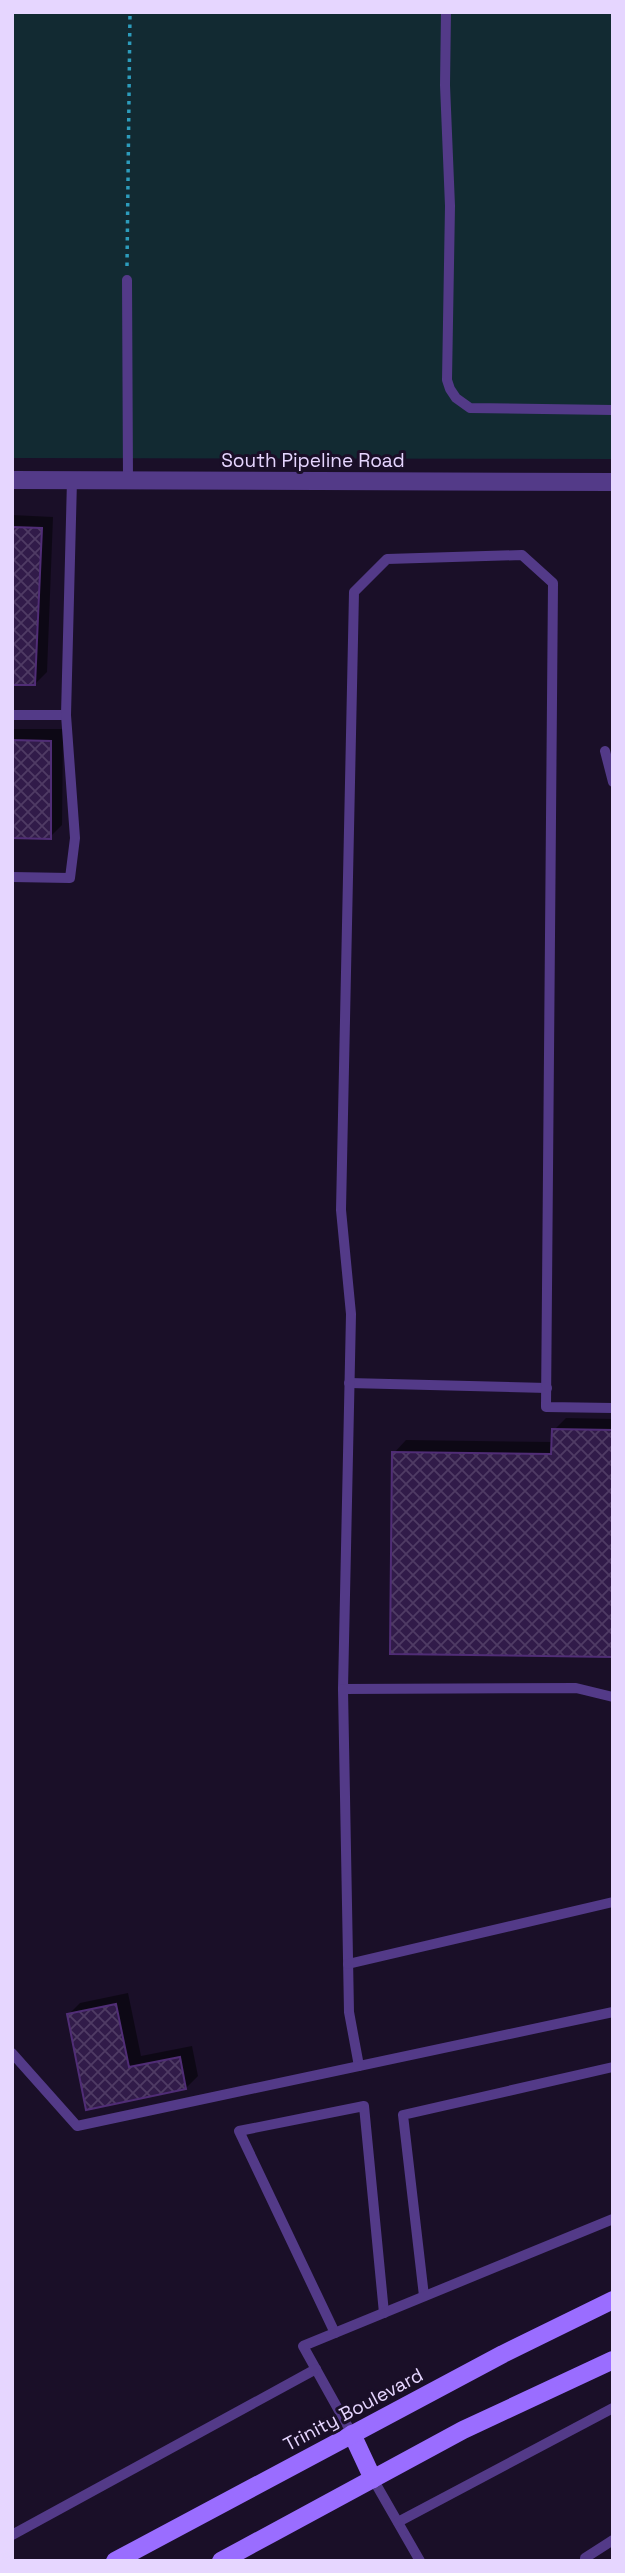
<svg xmlns="http://www.w3.org/2000/svg" width="625" height="2573" viewBox="0 0 625 2573" font-family="'Space Grotesk',sans-serif">
<defs>
<pattern id="building-cross-hatch" width="8" height="8" patternUnits="userSpaceOnUse" patternTransform="scale(1.75)"><rect width="8" height="8" fill="#311b49"/><path d="M0 0l8 8M0 8l8-8" fill="none" stroke="#4f3b64"/></pattern>
</defs>
<rect width="100%" height="100%" fill="#1a0f28"/>
<path fill="#122a32" d="M12 12H613V459L12 458Z"/>
<g fill="#0007">
<path d="M12 515 53 517 47 672 35 684 12 683Z"/>
<path d="M12 729H63L62 825 50 837H12Z"/>
<path d="M566 1418 613 1419V1655L394 1453 406 1440 553 1442 554 1430Z"/>
<path d="M128 1993 141 2056 192 2046 198 2076 186 2088 87 2107 68 2015 80 2003Z"/>
</g>
<g fill="url(#building-cross-hatch)" stroke="#502d76" stroke-width="2">
<path d="M12 527 42 528 35 685H12Z"/>
<path d="M12 740 51 741V839L12 838Z"/>
<path d="M552 1429 613 1430V1657L390 1654 392 1452 551 1454Z"/>
<path d="M116 2004 129 2067 180 2057 186 2089 86 2110 67 2014Z"/>
</g>
<g fill="none" stroke-linecap="round" stroke-linejoin="round">
<path stroke="#2d9cbc" stroke-width="3.5" stroke-dasharray="3.5 5" stroke-linecap="butt" d="M127 266 130 12"/>
<g stroke="#533a88" stroke-width="10">
<path d="M446 12 445 85 450 206 447 380 450 389 456 398 470 408 613 410"/>
<path d="M127 280 128 480"/>
<path d="M12 715H66"/>
<path d="M605 751 613 782"/>
<path d="M12 877 70 878 75 838 66 715 72 480"/>
<path d="M349 1383 547 1388"/>
<path d="M613 1408 546 1407 553 583 522 555 387 559 354 592 341 1210 351 1314 343 1689 576 1688 613 1697"/>
<path d="M343 1689 349 2012 359 2066"/>
<path d="M348 1964 613 1902"/>
<path d="M12 2053 77 2126 613 2012"/>
<path d="M424 2296 403 2115 613 2067"/>
<path d="M335 2333 239 2131 364 2106 384 2313"/>
<path d="M352 2434 303 2346 613 2219"/>
<path d="M373 2479 420 2561"/>
<path d="M398 2522 613 2408"/>
<path d="M12 2535 316 2369"/>
<path d="M585 2561V2558L613 2540"/>
</g>
<path stroke="#533a88" stroke-width="18" d="M12 480 613 482"/>
<g stroke="#9a6dff" stroke-width="18">
<path d="M352 2434 373 2479"/>
<path d="M115 2561 503 2354 613 2300"/>
<path d="M221 2561 463 2430 613 2360"/>
</g>
</g>
<g text-anchor="middle" stroke-width="6" stroke-linejoin="round" paint-order="stroke">
<g font-size="19" fill="#e6d6ff" stroke="#1a0f28">
<text x="313" y="467">South Pipeline Road</text>
<text transform="translate(353 2409) rotate(-28)" y="7">Trinity Boulevard</text>
</g>
</g>
<rect width="625" height="2573" fill="none" stroke="#e6d6ff" stroke-width="28"/>
</svg>
